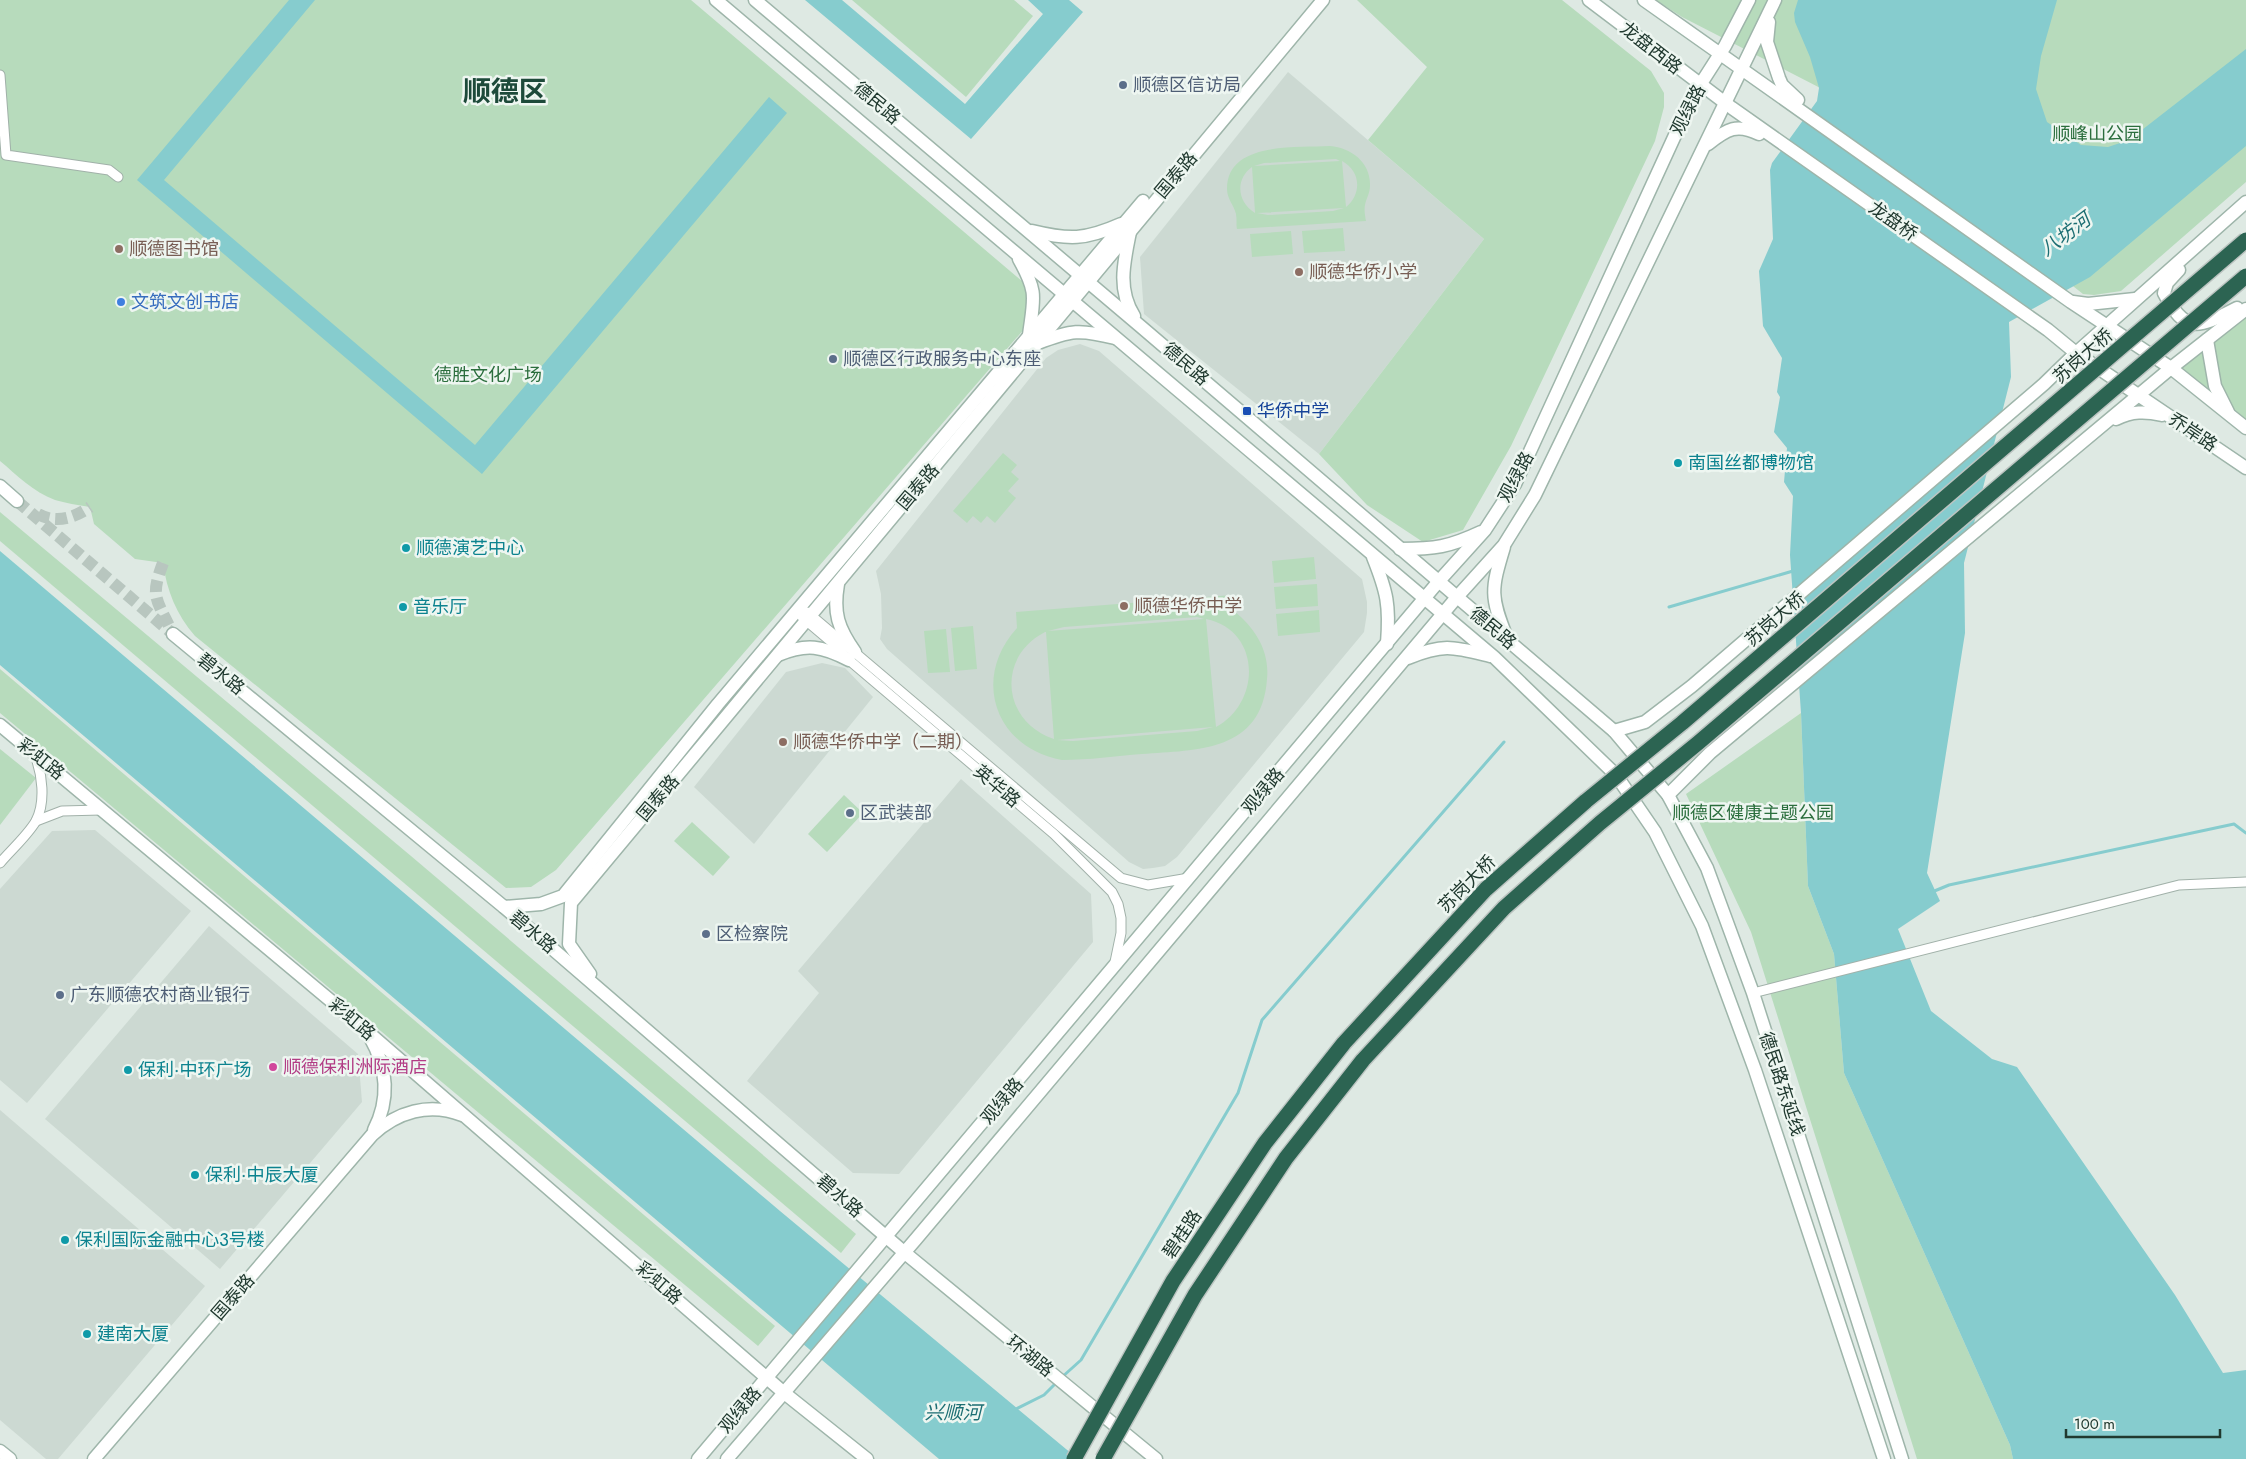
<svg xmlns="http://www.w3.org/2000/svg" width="2246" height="1459" viewBox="0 0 2246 1459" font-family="Jost,'Noto Sans SC',sans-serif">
<rect width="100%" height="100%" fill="#dee9e3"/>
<g fill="#ccd9d2">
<path d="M1288 72 1484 239 1319 454 1144 314 1140 257Z"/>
<path d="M1080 344 1099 351 1362 579 1367 602V613L1364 632 1177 857 1165 866 1153 868 1143 869 1129 862 887 649 880 639 882 628 881 594 876 571 1046 358 1058 350Z"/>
<path d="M822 663 845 668 873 697 754 844 694 787 786 672Z"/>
<path d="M961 779 1091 894 1093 942 899 1174 853 1173 747 1081 819 993 798 971Z"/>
<path d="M95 830 191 911 27 1103 0 1080V889L52 831Z"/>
<path d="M209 926 358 1054 362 1102 220 1269 45 1119Z"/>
<path d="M0 1110 205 1286 58 1459H46L0 1420Z"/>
</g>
<g fill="#b7dbbc" fill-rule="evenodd">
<path d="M0 0H691L1030 288 1025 328 556 870 531 887 506 888 195 636C176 614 167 591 163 563L135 559 94 524 90 507C78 505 65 503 55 500 33 492 17 475 0 461Z"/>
<path d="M852 0H1014L1033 16 966 97Z"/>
<path d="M1357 0H1562L1651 71 1664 93V107L1655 141 1511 446 1463 530 1423 542 1367 505 1319 454 1484 239 1368 140 1427 67Z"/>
<path d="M1656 0H2246V182L2121 291 2094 295 2083 294 1830 93 1682 17Z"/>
<path d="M1330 146C1352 148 1371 163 1370 186 1370 193 1366 199 1365 205 1364 210 1365 216 1366 221L1237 229C1236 225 1237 219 1236 214 1234 205 1227 199 1227 189 1227 141 1297 148 1330 146ZM1336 159 1340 161 1254 166 1264 163ZM1342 161C1361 171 1362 194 1346 207ZM1252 167 1255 212V213C1237 202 1235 179 1252 167ZM1344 208 1333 211 1268 215 1257 213Z"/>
<path d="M1343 228 1345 251 1304 253 1302 231Z"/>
<path d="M1291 231 1293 254 1252 257 1250 234Z"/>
<path d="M2246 309V423L2171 368Z"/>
<path d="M1003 453 1017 465 1011 472 1019 479 1008 491 1016 498 995 523 987 516 981 523 973 516 967 523 953 511Z"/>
<path d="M0 512 411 856 856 1234 841 1253 0 541Z"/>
<path d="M1314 557 1316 579 1274 583 1272 561Z"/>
<path d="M1317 584 1318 606 1276 609 1274 587Z"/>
<path d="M1232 595 1234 611C1255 628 1270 651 1267 679 1262 752 1197 750 1142 754 1116 756 1089 760 1062 760 995 748 971 678 1017 628L1016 612ZM1197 617 1204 619 1048 631 1064 627ZM1206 619C1261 630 1262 702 1216 727ZM1045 632H1046L1054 739C1002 722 996 657 1045 632ZM1213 727 1197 731 1073 741 1057 740Z"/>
<path d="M1319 610 1320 632 1278 636 1276 614Z"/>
<path d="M973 626 977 669 955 671 951 628Z"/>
<path d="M946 629 950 672 928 673 924 631Z"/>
<path d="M0 669 775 1326 758 1346 0 713Z"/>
<path d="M1801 713 1808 886 1834 954 1844 1073 2010 1445 2013 1459H1917L1751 932 1686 794Z"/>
<path d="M0 749 36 778 0 825Z"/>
<path d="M844 795 863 813 827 852 808 834Z"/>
<path d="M692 822 730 857 713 876 674 841Z"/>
</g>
<g fill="#86ccce">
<path d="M289 0H315L164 180 475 445 769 97 787 113 482 474 137 180Z"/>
<path d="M805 0H842L965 104 1043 14 1028 0H1069L1083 12 971 139Z"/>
<path d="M1798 0H2057L2041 56 2036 89 2047 122 2081 145 2108 147 2129 140 2246 49V146L2090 277 2009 322 2011 377 1964 563 1965 633 1927 873 1940 901 1898 929 1931 1011 1992 1059 2017 1067 2175 1295 2223 1373 2246 1370V1459H2013L2010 1445 1844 1073 1834 954 1808 886 1801 713 1790 555 1793 496 1784 482 1787 448 1774 432 1780 397 1777 392 1782 358 1763 326 1759 271 1773 239 1770 170 1772 163 1817 101 1819 88 1810 57 1795 22 1794 13Z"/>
<path d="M0 551 780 1211 1078 1459H939L0 665Z"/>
</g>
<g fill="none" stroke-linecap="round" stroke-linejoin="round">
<g stroke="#86ccce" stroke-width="3">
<path d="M1669 607 1793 571"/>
<path d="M1932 892 1949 885 2234 824 2246 833"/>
<path d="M1061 1378 1081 1360 1238 1093 1262 1020 1504 742"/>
<path d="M1014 1410 1044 1395 1056 1383"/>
</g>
<g stroke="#b8c6bf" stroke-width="12" stroke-dasharray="12 6" stroke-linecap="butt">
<path d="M17 501 173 634"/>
<path d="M38 514C56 524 74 518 90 507"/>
<path d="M163 563C150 597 156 598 171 630"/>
</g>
<defs>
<g id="street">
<path d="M0 75 6 155 109 170 118 177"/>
<path d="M807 612 1121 878 1148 885 1189 878"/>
<path d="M802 617 835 645 849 660 1054 834 1112 892 1118 904 1121 918V933L1115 962"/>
<path d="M36 821 62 811 101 810"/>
<path d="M0 863C11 850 27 836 36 821 46 801 42 774 35 755"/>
<path d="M1753 993 2179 885 2246 882"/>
</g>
<g id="secondary">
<path d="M716 0 1494 657 1616 775 1655 832 1702 926 1755 1070 1884 1459"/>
<path d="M755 0 1139 325 1614 731 1668 795 1707 868 1753 993 1902 1459"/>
<path d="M1589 0 1732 108 2048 330 2076 353 2246 468"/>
<path d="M1644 0 2071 302 2171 368 2246 428"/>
<path d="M1769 22 1767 42 1779 78 1782 85 1798 100"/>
<path d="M1708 144C1727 129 1737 123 1759 134"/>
<path d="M1032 231C1069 240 1085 240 1121 224"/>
<path d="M1130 232C1124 262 1117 289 1134 316"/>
<path d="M1019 259C1038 293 1034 297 1029 335"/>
<path d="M2179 270 2167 283 2164 293C2186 336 2200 327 2237 308"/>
<path d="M2073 302 2088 304 2135 299"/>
<path d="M2207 340 2215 386 2228 412"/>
<path d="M1038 343C1071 330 1080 329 1115 338"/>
<path d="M2116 419C2132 411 2145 411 2162 415"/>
<path d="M0 486 17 501"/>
<path d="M1504 547C1491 590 1490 596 1507 638"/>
<path d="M1400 549C1435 549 1449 547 1481 532"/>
<path d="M1373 557C1387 592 1390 605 1387 644"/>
<path d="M838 584C833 613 838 628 855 652"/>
<path d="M173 634 504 907 905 1253 1156 1459"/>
<path d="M778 655C807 643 822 646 849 660"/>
<path d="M1408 658C1444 643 1454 647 1490 656"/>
<path d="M0 725 361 1026 783 1392 867 1459"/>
<path d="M1614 731 1645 722 1692 686 2044 384 2076 353 2246 202"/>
<path d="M1668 795 1710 753 2171 368 2246 309"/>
<path d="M504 907 541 904 563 896 718 704 1143 201"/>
<path d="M590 974 569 944 571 903 1323 0"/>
<path d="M370 1037C387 1067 390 1099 374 1130"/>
<path d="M0 1451 10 1459"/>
<path d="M94 1459 372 1135C397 1112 429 1102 462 1115"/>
<path d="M698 1459 1439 581 1485 530 1515 484 1693 96 1725 46 1749 0"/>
<path d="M727 1459 916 1239 1457 597 1504 545 1535 495 1775 0"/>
</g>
</defs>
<use href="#street" stroke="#a1b1a9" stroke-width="11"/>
<use href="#secondary" stroke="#9eb5aa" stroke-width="15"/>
<use href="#street" stroke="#fff" stroke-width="9"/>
<use href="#secondary" stroke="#fff" stroke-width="12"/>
<defs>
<g id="highway-bridge">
<path d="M1074 1459 1173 1281 1265 1143 1344 1043 1486 889 1586 801 1682 723 2246 240"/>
<path d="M1103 1459 1195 1295 1286 1158 1363 1060 1504 908 1600 823 1698 743 2246 276"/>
</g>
</defs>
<use href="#highway-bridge" stroke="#bcc4c1" stroke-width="18" stroke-linecap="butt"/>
<use href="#highway-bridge" stroke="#2c6452" stroke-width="15"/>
</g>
<g fill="#5c6f8a" stroke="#eef6f1" stroke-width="2">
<circle cx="1123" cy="85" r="5"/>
<circle cx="833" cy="359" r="5"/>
<circle cx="850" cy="813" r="5"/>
<circle cx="706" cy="934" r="5"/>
<circle cx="60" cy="995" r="5"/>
</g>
<g fill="#8d6e63" stroke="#eef6f1" stroke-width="2">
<circle cx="119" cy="249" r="5"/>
<circle cx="1299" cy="272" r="5"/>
<circle cx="1124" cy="606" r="5"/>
<circle cx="783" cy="742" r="5"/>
</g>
<circle fill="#3f7fe0" stroke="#eef6f1" stroke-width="2" cx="121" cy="302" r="5"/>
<rect fill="#1a4fb4" stroke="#eef6f1" stroke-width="2" x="1242" y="406" width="10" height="10" rx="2.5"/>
<g fill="#0f9aa8" stroke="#eef6f1" stroke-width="2">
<circle cx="1678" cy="463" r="5"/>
<circle cx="406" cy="548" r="5"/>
<circle cx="403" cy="607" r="5"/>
<circle cx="128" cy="1070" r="5"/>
<circle cx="195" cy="1175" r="5"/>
<circle cx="65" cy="1240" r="5"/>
<circle cx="87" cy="1334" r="5"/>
</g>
<circle fill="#d1479c" stroke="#eef6f1" stroke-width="2" cx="273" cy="1067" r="5"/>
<g text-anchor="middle" stroke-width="5" stroke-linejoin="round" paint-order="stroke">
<g font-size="18" fill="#20392f" stroke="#eef6f1">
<text transform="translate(1651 48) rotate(38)" y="6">龙盘西路</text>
<text transform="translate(877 103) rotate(40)" y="6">德民路</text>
<text transform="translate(1688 110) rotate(-63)" y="6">观绿路</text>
<text transform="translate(1176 175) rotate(-50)" y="6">国泰路</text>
<text transform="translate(1893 221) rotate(35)" y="6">龙盘桥</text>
<text transform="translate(2083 356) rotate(-41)" y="6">苏岗大桥</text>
<text transform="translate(1186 364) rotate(41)" y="6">德民路</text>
<text transform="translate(2193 432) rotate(34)" y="6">乔岸路</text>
<text transform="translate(1516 477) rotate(-62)" y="6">观绿路</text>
<text transform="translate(918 487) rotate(-50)" y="6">国泰路</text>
<text transform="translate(1775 619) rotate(-41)" y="6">苏岗大桥</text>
<text transform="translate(1493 628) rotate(40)" y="6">德民路</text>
<text transform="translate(221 674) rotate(39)" y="6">碧水路</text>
<text transform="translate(41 759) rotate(39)" y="6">彩虹路</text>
<text transform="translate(997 786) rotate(40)" y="6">英华路</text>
<text transform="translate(1263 791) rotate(-50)" y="6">观绿路</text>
<text transform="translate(658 798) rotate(-50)" y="6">国泰路</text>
<text transform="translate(1467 884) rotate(-45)" y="6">苏岗大桥</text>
<text transform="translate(533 932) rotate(40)" y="6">碧水路</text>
<text transform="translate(352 1019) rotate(40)" y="6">彩虹路</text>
<text transform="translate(1782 1084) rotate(72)" y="6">德民路东延线</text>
<text transform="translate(1002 1101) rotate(-50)" y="6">观绿路</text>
<text transform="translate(840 1196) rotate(41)" y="6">碧水路</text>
<text transform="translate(1182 1234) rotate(-56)" y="6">碧桂路</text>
<text transform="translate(659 1283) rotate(41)" y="6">彩虹路</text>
<text transform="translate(233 1297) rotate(-49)" y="6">国泰路</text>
<text transform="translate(1030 1356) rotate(39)" y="6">环湖路</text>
<text transform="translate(740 1410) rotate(-50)" y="6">观绿路</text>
</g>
<g font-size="18" fill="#4e5e75" stroke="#eef6f1" text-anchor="start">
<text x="1133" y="91">顺德区信访局</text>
<text x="843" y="365">顺德区行政服务中心东座</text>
<text x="860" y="819">区武装部</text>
<text x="716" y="940">区检察院</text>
<text x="70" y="1001">广东顺德农村商业银行</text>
</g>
<g font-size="18" fill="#2b6e3d" stroke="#eef6f1">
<text x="2097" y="140">顺峰山公园</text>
<text x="488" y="381">德胜文化广场</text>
<text x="1753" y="819">顺德区健康主题公园</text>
</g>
<g font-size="18" fill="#785e54" stroke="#eef6f1" text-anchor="start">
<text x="129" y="255">顺德图书馆</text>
<text x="1309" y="278">顺德华侨小学</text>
<text x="1134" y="612">顺德华侨中学</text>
<text x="793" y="748">顺德华侨中学（二期）</text>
</g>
<g font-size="18" fill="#366cbe" stroke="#eef6f1" text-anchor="start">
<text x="131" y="308">文筑文创书店</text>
</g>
<g font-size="18" fill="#164399" stroke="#eef6f1" text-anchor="start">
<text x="1257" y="417">华侨中学</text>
</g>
<g font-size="18" fill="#0d838f" stroke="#eef6f1" text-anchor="start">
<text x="1688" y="469">南国丝都博物馆</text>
<text x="416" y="554">顺德演艺中心</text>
<text x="413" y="613">音乐厅</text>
<text x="138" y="1076">保利·中环广场</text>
<text x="205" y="1181">保利·中辰大厦</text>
<text x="75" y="1246">保利国际金融中心3号楼</text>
<text x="97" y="1340">建南大厦</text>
</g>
<g font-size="18" fill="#b23c85" stroke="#eef6f1" text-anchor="start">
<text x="283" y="1073">顺德保利洲际酒店</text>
</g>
<g font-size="19" font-style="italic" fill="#1c6e73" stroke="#eef6f1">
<text transform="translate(2065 234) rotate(-37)" y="7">八坊河</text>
<text x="953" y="1419">兴顺河</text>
</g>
<g font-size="28" font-weight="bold" fill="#1d4a3a" stroke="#eef6f1">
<text x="505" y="101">顺德区</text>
</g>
</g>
<path d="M2066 1429v8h154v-8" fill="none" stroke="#20392f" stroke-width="2.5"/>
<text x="2074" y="1429" font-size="15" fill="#20392f" stroke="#eef6f1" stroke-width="4" paint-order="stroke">100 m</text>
</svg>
